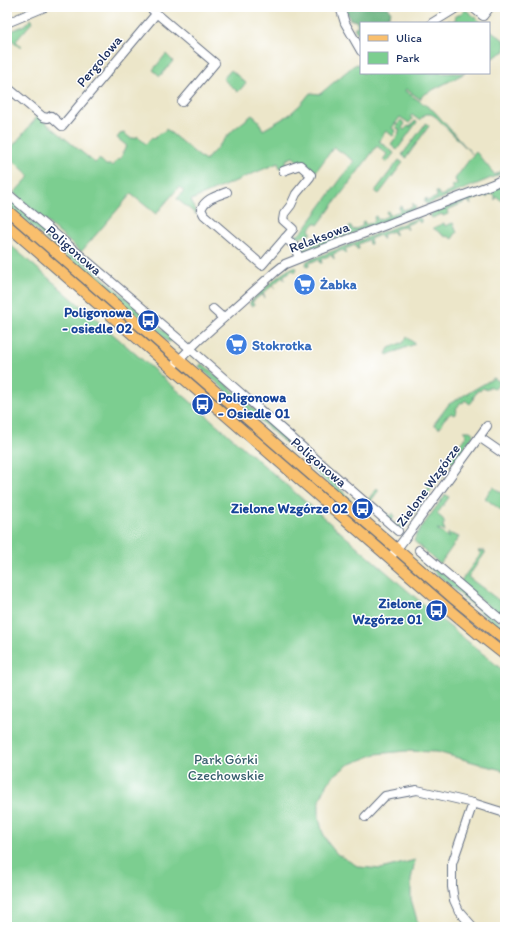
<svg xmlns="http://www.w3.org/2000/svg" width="512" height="934" viewBox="0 0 512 934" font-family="Itim,sans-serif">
<rect width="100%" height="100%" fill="#fff"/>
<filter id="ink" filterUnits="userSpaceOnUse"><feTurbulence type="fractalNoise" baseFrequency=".025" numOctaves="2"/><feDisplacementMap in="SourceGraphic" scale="8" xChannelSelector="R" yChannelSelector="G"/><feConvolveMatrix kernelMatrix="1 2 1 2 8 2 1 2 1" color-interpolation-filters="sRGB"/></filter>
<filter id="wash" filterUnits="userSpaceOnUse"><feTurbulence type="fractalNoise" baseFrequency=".012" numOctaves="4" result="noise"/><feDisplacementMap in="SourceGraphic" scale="16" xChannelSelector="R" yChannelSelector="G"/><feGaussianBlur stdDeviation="0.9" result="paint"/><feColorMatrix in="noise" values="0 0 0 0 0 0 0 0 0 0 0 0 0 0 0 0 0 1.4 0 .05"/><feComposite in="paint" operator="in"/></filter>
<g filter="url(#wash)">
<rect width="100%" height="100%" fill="#ece6c9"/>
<g fill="#7cce90" stroke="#4c7e77">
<path d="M466 10 482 23H445L449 20 451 22 456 19 455 17Z"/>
<path d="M31 19 33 21 16 41 22 47 21 48 7 36V33L25 25Z"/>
<path d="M489 29 505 41V51L489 60Z"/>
<path d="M166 54 173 61 160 76 153 70Z"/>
<path d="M357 64 361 66V73H465L423 95 420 99 406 89 405 91 434 111 472 154 436 117 431 114H426L419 120 412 115 410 117 413 119 409 123 400 117 392 128 396 131 393 136 386 131 379 141 394 153 387 162 383 160 387 154 377 146 318 225 315 223 309 230 312 233 296 239 293 236 294 235H298L301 232H302L354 161 334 147 314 174 293 157 286 160 287 165 280 168 278 163 191 200 197 215 177 199 184 191 179 187 156 214 131 194 81 252 14 193 30 176 7 155V153L38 116 95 163 98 160H101L106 165H110L112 166 118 159 119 160 123 154 122 153 127 146 117 138 120 134 124 133 130 138H136L137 136 146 144 152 137 154 139 158 134 165 131 166 129 205 161 233 130 252 115 258 120 263 130 289 115 301 104 310 93 320 94 353 66Z"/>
<path d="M231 70 246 83 238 92 223 79Z"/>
<path d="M401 120 405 124 402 128 404 130 408 126 410 127 415 121 417 122 397 150 391 145 399 134 398 133 400 131 396 127Z"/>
<path d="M426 123 429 126 406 158 402 155Z"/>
<path d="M476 152 495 175 505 168V171L496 176 428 204 425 203V199L426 198 427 201 437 197 436 192H438L440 196 454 190 452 186 457 184 455 179 472 156Z"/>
<path d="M399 160 403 163 401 165 379 194 375 191Z"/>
<path d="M498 187 502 188 505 194V203L497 197 495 200V195L488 194 487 198 485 195 470 201 471 205 468 201 447 210 448 214 443 216 442 214 432 218 430 216 432 213Z"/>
<path d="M7 196 32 218 29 219C31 223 33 223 37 222L173 338 170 342 167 341 150 323 151 322 146 317 144 318 142 316 140 317 127 309 7 205Z"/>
<path d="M412 204H414L416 207 415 209 306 252H303L301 251 300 249 302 247 303 249 313 245 312 241 314 240 316 244 326 240 324 236 326 235 328 239 338 236 337 231 339 230 341 235 351 231 349 226H351L353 230 363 226 362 222 364 221 366 225 375 221 374 217 376 216 378 220 388 216 386 212 388 211 390 215 400 211 399 207 401 206 403 210 413 207Z"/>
<path d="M418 218H420L421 219V222L420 223 418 220 406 225 408 229 407 230 404 226 394 230 395 234V235L392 231 382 235 383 239H382L380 235 370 239 371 244H369L368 240 358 244 359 249H357L355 245 345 249 347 253 346 254 343 250 333 254 334 258V259L331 255 321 259 322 263H320L319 259 309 263V266H307L306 264 307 261Z"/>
<path d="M444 223 445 226 453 223 457 233H456L452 239 448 236 446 237 433 228Z"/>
<path d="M7 242 438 617 505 672V771L437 752 405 751 376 754 348 765 332 777 324 790 319 803V817L322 831 328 843 337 854 359 867 381 869 415 860 411 880V899L419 927H7Z"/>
<path d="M294 267 297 268 296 271 295 272 293 270 283 276 285 280 282 277 273 285 275 289 272 286 263 293 265 298 262 294 252 302 254 305 252 306 250 305V302C263 290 278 274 294 267Z"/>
<path d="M407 337 415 344 387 355 386 354 389 348 401 343 402 344Z"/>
<path d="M201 364H203L336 481 337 485 353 503 347 499 324 480 281 439 199 367Z"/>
<path d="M494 378 500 382 495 389 490 386 487 390 483 388 480 391 478 390 473 398 474 399 470 404 465 400 463 403 461 402 456 409 457 411 454 415 451 413 448 416H447L442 422 443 423 439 428 434 424 449 404Z"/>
<path d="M464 431H470L474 434 454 462H451L448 459V456L451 457 467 435 464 432Z"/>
<path d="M442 466 446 469V472L436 483 402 531 367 501 377 488 379 490 370 502 390 516 393 513 394 516 392 521 400 527 442 469 440 467Z"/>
<path d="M493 487 505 495V508L502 511 485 498Z"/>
<path d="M445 495H447L449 497 437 514 444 520 443 521 445 522 443 525 445 531 437 529 449 538 448 533 459 537 440 564 414 541 416 535Z"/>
<path d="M478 551H485V553L468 577 505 605V620L460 582 481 554Z"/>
<path d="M420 554 505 627V633L417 557Z"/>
</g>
<path fill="#65b17a" stroke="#40706c" d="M345 7H372V8L374 7H388L391 12 390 15 376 23H361V32L357 33 354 28 358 25 355 20 353 21 352 19 350 20Z"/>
</g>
<g filter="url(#ink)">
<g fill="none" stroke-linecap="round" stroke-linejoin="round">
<defs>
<g id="minor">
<path d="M149 7 215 63 182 102"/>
<path d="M340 7 345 23 361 51"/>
<path d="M472 7 483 16 490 7"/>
<path d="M7 23 45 7"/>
<path d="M432 23 458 7"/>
<path d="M7 87 43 117 48 118 51 116 62 126 156 14"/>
<path d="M227 192C217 196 206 198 201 209L204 215 262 265 293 229 283 220 284 214 291 205 296 194 310 177 311 175 300 165 283 171"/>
<path d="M7 193 194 352 398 531"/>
<path d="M285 238 294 245 299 258"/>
<path d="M213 309 223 318"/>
<path d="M175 364 199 340 275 272 285 264 310 254 493 184 505 178"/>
<path d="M479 437 505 455"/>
<path d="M419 550 505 623"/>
<path d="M390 558 409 533 487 426"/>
<path d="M473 803 452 864V887L454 900 459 911 473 927"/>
<path d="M365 817 385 796 417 790 473 803 505 813"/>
</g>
<g id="major">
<path d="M7 210 453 598 505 640"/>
<path d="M7 225 446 607 477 633 505 655"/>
</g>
</defs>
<use href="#minor" stroke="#646f83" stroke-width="10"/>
<use href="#major" stroke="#646f83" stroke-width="12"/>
<use href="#minor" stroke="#fff" stroke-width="8"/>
<use href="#major" stroke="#f9bf6d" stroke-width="10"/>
</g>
</g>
<defs>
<symbol id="supermarket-disc" viewBox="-11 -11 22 22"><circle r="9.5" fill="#3f7fe0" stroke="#fff"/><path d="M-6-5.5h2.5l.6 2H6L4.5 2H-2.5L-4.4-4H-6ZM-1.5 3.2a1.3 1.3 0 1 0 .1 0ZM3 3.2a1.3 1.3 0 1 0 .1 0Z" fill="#fff"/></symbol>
<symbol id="bus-disc" viewBox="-11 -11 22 22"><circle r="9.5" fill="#1a4fb4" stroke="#fff"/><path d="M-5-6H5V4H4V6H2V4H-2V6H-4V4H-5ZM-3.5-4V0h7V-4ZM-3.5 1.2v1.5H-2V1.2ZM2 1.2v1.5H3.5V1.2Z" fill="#fff"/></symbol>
</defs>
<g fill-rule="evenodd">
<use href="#supermarket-disc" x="292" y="272" width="25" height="25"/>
<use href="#bus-disc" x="136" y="308" width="25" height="25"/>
<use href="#supermarket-disc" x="224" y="332" width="25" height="25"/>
<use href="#bus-disc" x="190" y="392" width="25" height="25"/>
<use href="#bus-disc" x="350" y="496" width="25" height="25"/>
<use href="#bus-disc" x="424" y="598" width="25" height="25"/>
</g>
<g text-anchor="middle" stroke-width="3" stroke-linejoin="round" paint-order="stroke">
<g font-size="14" fill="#1b2f5e" stroke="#fff">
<text transform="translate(99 61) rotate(-50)" y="5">Pergolowa</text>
<text transform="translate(319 237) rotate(-21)" y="5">Relaksowa</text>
<text transform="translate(74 250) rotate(41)" y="5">Poligonowa</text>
<text transform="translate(319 462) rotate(41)" y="5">Poligonowa</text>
<text transform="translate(428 485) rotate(-54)" y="5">Zielone Wzgórze</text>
</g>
<g font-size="14" font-weight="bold" fill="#366cbe" stroke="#fff" text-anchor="start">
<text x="320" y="289">Żabka</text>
<text x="252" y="350">Stokrotka</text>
</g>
<g font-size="14" font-weight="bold" fill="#164399" stroke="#fff" text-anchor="end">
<text x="132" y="317">Poligonowa<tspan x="132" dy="16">- osiedle 02</tspan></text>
<text x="218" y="402" text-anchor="start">Poligonowa<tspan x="218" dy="16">- Osiedle 01</tspan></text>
<text x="348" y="513">Zielone Wzgórze 02</text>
<text x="422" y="608">Zielone<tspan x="422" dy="16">Wzgórze 01</tspan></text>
</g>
<g font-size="14" fill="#385f6d" stroke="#fff">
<text x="226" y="764">Park Górki<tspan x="226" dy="16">Czechowskie</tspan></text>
</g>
</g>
<rect width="512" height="934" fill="none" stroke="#fff" stroke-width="24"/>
<rect x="360" y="22" width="130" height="52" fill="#ffffff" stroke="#a4acbf"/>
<rect x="368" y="35" width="20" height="6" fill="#f9bf6d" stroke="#a4acbf"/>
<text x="396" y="42" font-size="12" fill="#1b2f5e">Ulica</text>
<rect x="368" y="52" width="20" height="12" fill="#7cce90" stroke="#a4acbf"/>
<text x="396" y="62" font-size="12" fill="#1b2f5e">Park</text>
</svg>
